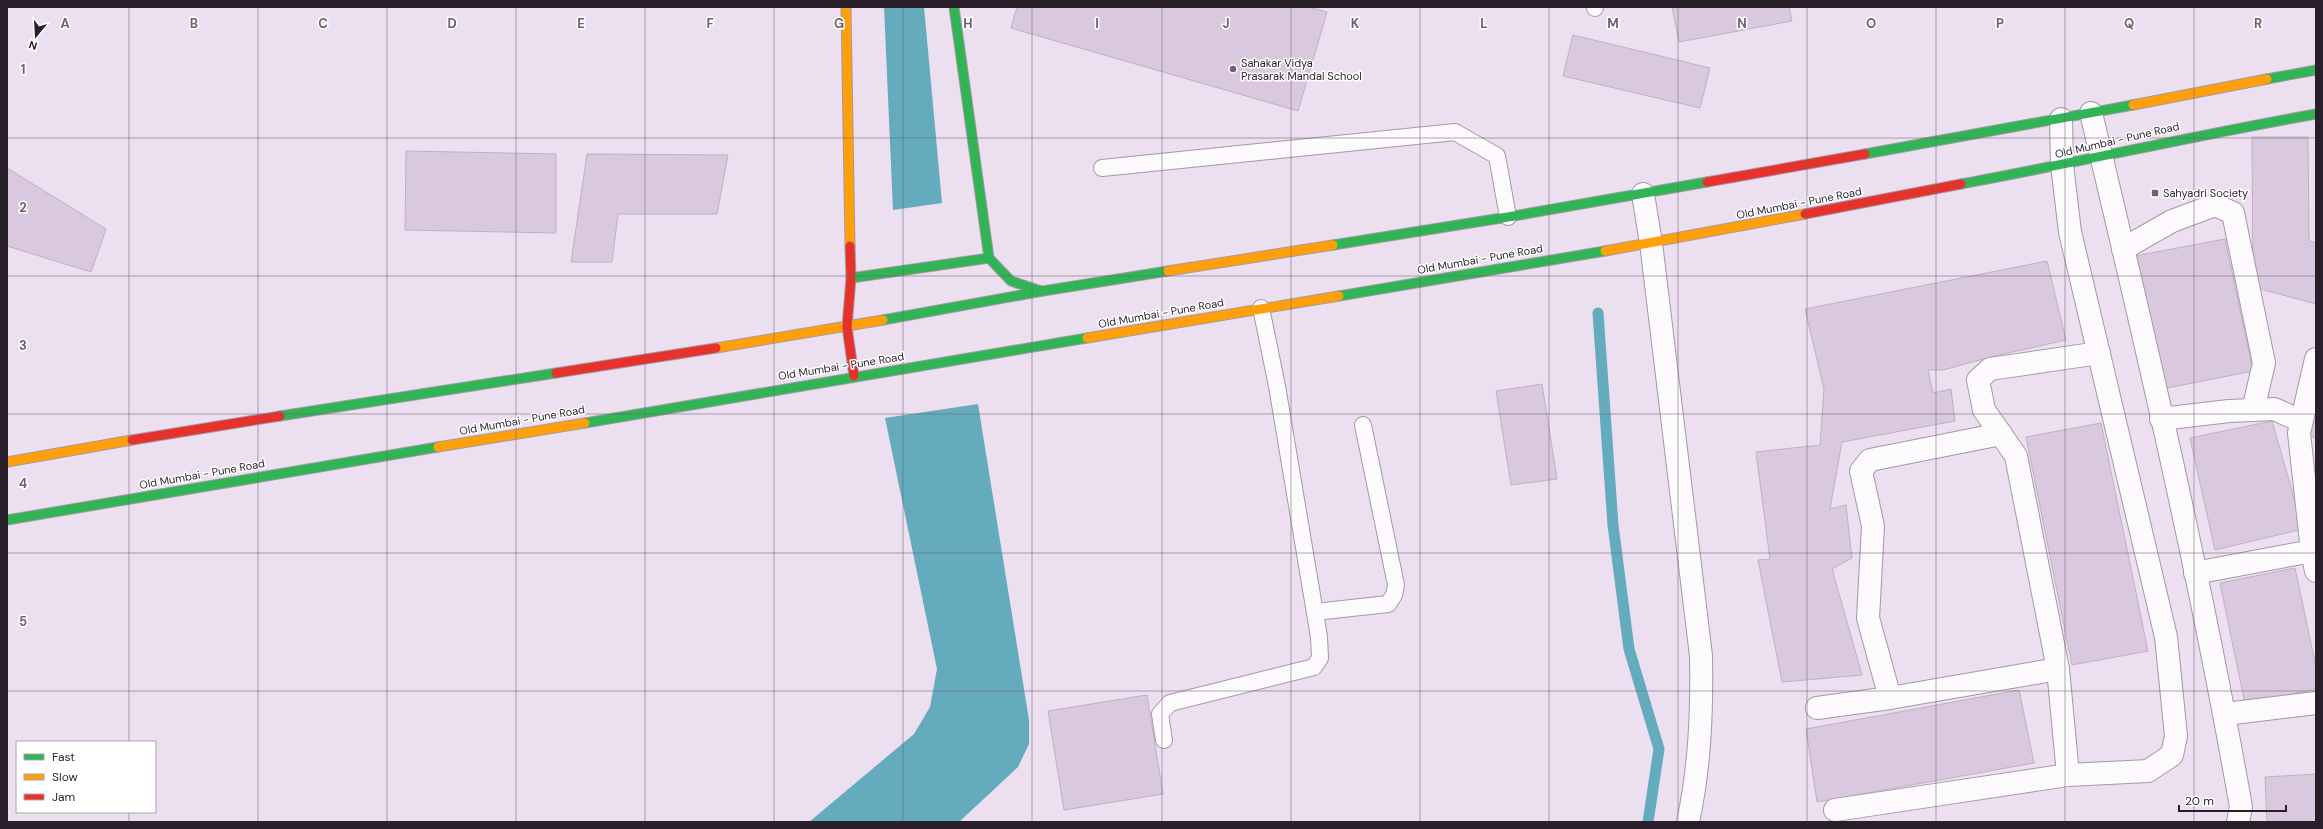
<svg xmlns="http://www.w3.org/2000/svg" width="2323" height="829" viewBox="0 0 2323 829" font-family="'DM Sans',sans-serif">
<rect width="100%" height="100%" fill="#ecdfef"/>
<g fill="#64abbe">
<path d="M884 7H924L942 203 893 210Z"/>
<path d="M978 404 1029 720V744L1018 767 959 822H809L914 734 930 707 937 669 885 418Z"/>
</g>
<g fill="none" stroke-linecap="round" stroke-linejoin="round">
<path stroke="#64abbe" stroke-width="11" d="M1598 313 1613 525 1629 649 1659 749 1648 822"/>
</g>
<g fill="#dac9de" stroke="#bcb2bf">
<path d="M1017 7H1308L1327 12 1298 111 1011 28Z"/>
<path d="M1672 7H1789L1792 21 1679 42Z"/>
<path d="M1573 35 1710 68 1700 108 1563 76Z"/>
<path d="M2252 137H2308L2309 241 2316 243V304L2253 287Z"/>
<path d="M406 151 556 154V233L405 230Z"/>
<path d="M587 154 728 155 717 214H618L612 262H571Z"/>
<path d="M7 168 106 229 91 272 7 246Z"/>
<path d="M2225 239 2253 371 2162 389 2135 256Z"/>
<path d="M2047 261 2066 340 1995 356 1943 370H1928L1933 393 1951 389 1955 421 1842 442 1830 509 1846 505 1852 558 1832 569 1862 675 1782 682 1758 560 1770 559 1756 452 1820 445 1824 389 1805 309Z"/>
<path d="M1542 384 1557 479 1511 485 1496 391Z"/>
<path d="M2316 390V438L2306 435Z"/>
<path d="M2272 421 2303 529 2215 550 2190 438Z"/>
<path d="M2101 423 2148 651 2072 665 2026 437Z"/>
<path d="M2295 568 2316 667V689L2245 704 2220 583Z"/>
<path d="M2019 690 2034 763 1817 802 1806 729Z"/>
<path d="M1147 695 1163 794 1064 810 1048 711Z"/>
<path d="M2316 774V822H2267L2265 777Z"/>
</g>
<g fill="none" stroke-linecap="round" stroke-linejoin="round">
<defs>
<g id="lane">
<path d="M1595 7V8"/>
<path d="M1102 168 1455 132 1497 156 1508 217"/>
<path d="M1315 612 1388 604 1394 595 1396 585 1363 425"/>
<path d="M1164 740 1160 714 1170 703 1314 667 1320 658 1319 637 1277 386 1261 308"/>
</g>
<g id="street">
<path d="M2091 113C2146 343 2200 574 2241 807L2238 822"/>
<path d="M1643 194 1651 243 1701 656C1702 712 1700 766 1688 822"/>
<path d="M2123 249 2172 221 2215 205 2233 213 2264 363 2253 410"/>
<path d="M2161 419 2229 411 2274 409 2301 421"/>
<path d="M2001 434 1870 460 1861 471 1873 526 1868 618 1890 698 2058 669"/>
<path d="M2312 551 2299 433 2316 359"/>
<path d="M2195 573 2312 551 2316 571"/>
<path d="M1817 708 1890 698"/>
<path d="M2225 714 2316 703"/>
<path d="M2068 775 2058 669 2016 456 1984 410 1978 380 1990 369 2099 353"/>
<path d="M1835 810 2068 775 2148 771 2172 755 2176 736 2166 637 2070 232 2062 165 2061 119"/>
</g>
<g id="fast">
<path d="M2267 79 2316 70"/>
<path d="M1865 154 2133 105"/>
<path d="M1961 184C2080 162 2197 135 2316 114"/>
<path d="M1333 245 1508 217 1707 182"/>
<path d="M989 258 1011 281 1041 291"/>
<path d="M851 278 989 258 954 7"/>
<path d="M1339 296 1605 251"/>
<path d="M883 320 1043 291 1168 271"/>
<path d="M280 416 556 373"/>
<path d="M585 423 1087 338"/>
<path d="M7 520 438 447"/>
</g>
<g id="slow">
<path d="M846 7 850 246"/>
<path d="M2133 105 2267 79"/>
<path d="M1605 251 1805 214"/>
<path d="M1168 271 1333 245"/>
<path d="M1087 338 1339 296"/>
<path d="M716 348 883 320"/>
<path d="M438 447 585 423"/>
<path d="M7 462 132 440"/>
</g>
<g id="jam">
<path d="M1707 182 1865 154"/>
<path d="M1805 214 1961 184"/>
<path d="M850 246 851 278 847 327 854 376"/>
<path d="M556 373 716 348"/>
<path d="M132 440 280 416"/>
</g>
</defs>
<use href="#lane" stroke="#a399a5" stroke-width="18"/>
<use href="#street" stroke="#a399a5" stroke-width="24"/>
<use href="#fast" stroke="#a399a5" stroke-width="11"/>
<use href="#slow" stroke="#a399a5" stroke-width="11"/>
<use href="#jam" stroke="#a399a5" stroke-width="11"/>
<use href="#lane" stroke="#fcfafd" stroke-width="16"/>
<use href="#street" stroke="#fcfafd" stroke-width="22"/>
<use href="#fast" stroke="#30b455" stroke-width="9"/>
<use href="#slow" stroke="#ff9f0a" stroke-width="9"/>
<use href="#jam" stroke="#e5322d" stroke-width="9"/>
</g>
<path fill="none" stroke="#6d626f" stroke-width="1" stroke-opacity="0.55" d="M129 7V742M258 7V822M387 7V822M516 7V822M645 7V822M774 7V822M903 7V822M1032 7V822M1162 7V822M1291 7V822M1420 7V822M1549 7V822M1678 7V822M1807 7V822M1936 7V822M2065 7V822M2194 7V822M7 138H2316M7 276H2316M7 414H2316M7 553H2316M7 691H2316M129 812V822"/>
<g fill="#6d626f" stroke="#fff" stroke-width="1.5">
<circle cx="1233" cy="69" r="4"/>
<rect x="2151" y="189" width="8" height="8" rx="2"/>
</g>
<g text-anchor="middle" stroke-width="3" stroke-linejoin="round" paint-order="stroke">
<g font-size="11" fill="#281f2a" stroke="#fff" text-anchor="start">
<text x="1241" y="67">Sahakar Vidya<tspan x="1241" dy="13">Prasarak Mandal School</tspan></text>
<text x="2163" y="197">Sahyadri Society</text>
</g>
<g font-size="11" fill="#281f2a" stroke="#fff">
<text transform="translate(2117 140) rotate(-13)" y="4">Old Mumbai - Pune Road</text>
<text transform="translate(1799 203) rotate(-11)" y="4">Old Mumbai - Pune Road</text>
<text transform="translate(1480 259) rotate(-10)" y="4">Old Mumbai - Pune Road</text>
<text transform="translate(1161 313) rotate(-10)" y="4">Old Mumbai - Pune Road</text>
<text transform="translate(841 366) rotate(-9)" y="4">Old Mumbai - Pune Road</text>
<text transform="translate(522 420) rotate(-10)" y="4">Old Mumbai - Pune Road</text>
<text transform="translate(202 474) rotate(-10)" y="4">Old Mumbai - Pune Road</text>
</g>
</g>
<g font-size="13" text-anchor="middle" font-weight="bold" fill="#6d626f" stroke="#fff" stroke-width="3" stroke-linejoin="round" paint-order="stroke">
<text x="65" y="28">A</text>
<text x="194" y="28">B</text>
<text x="323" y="28">C</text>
<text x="452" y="28">D</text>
<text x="581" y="28">E</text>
<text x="710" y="28">F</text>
<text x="839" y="28">G</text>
<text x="968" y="28">H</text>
<text x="1097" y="28">I</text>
<text x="1226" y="28">J</text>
<text x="1355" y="28">K</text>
<text x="1484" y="28">L</text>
<text x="1613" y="28">M</text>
<text x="1742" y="28">N</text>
<text x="1871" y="28">O</text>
<text x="2000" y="28">P</text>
<text x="2129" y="28">Q</text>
<text x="2258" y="28">R</text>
<text x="23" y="74">1</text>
<text x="23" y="212">2</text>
<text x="23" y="350">3</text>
<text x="23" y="488">4</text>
<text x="23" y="626">5</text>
</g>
<rect width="2323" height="829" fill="none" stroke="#281f2a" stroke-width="16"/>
<rect x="16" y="741" width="140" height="72" fill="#ffffff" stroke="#a9a5aa"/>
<rect x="24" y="754" width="20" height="6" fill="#30b455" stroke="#a9a5aa"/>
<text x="52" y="761" font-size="12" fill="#281f2a">Fast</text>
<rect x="24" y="774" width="20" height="6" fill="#ff9f0a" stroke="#a9a5aa"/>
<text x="52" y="781" font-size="12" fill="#281f2a">Slow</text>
<rect x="24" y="794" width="20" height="6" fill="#e5322d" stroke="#a9a5aa"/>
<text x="52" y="801" font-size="12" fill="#281f2a">Jam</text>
<g transform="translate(36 36) rotate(198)" stroke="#ffffff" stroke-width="3" paint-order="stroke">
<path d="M0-3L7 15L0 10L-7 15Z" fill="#281f2a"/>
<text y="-6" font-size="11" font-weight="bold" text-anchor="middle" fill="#281f2a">N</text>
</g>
<path d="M2179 805v6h107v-6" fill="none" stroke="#281f2a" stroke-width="2"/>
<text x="2185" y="805" font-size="12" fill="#281f2a" stroke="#ffffff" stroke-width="3" paint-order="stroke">20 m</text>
</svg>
